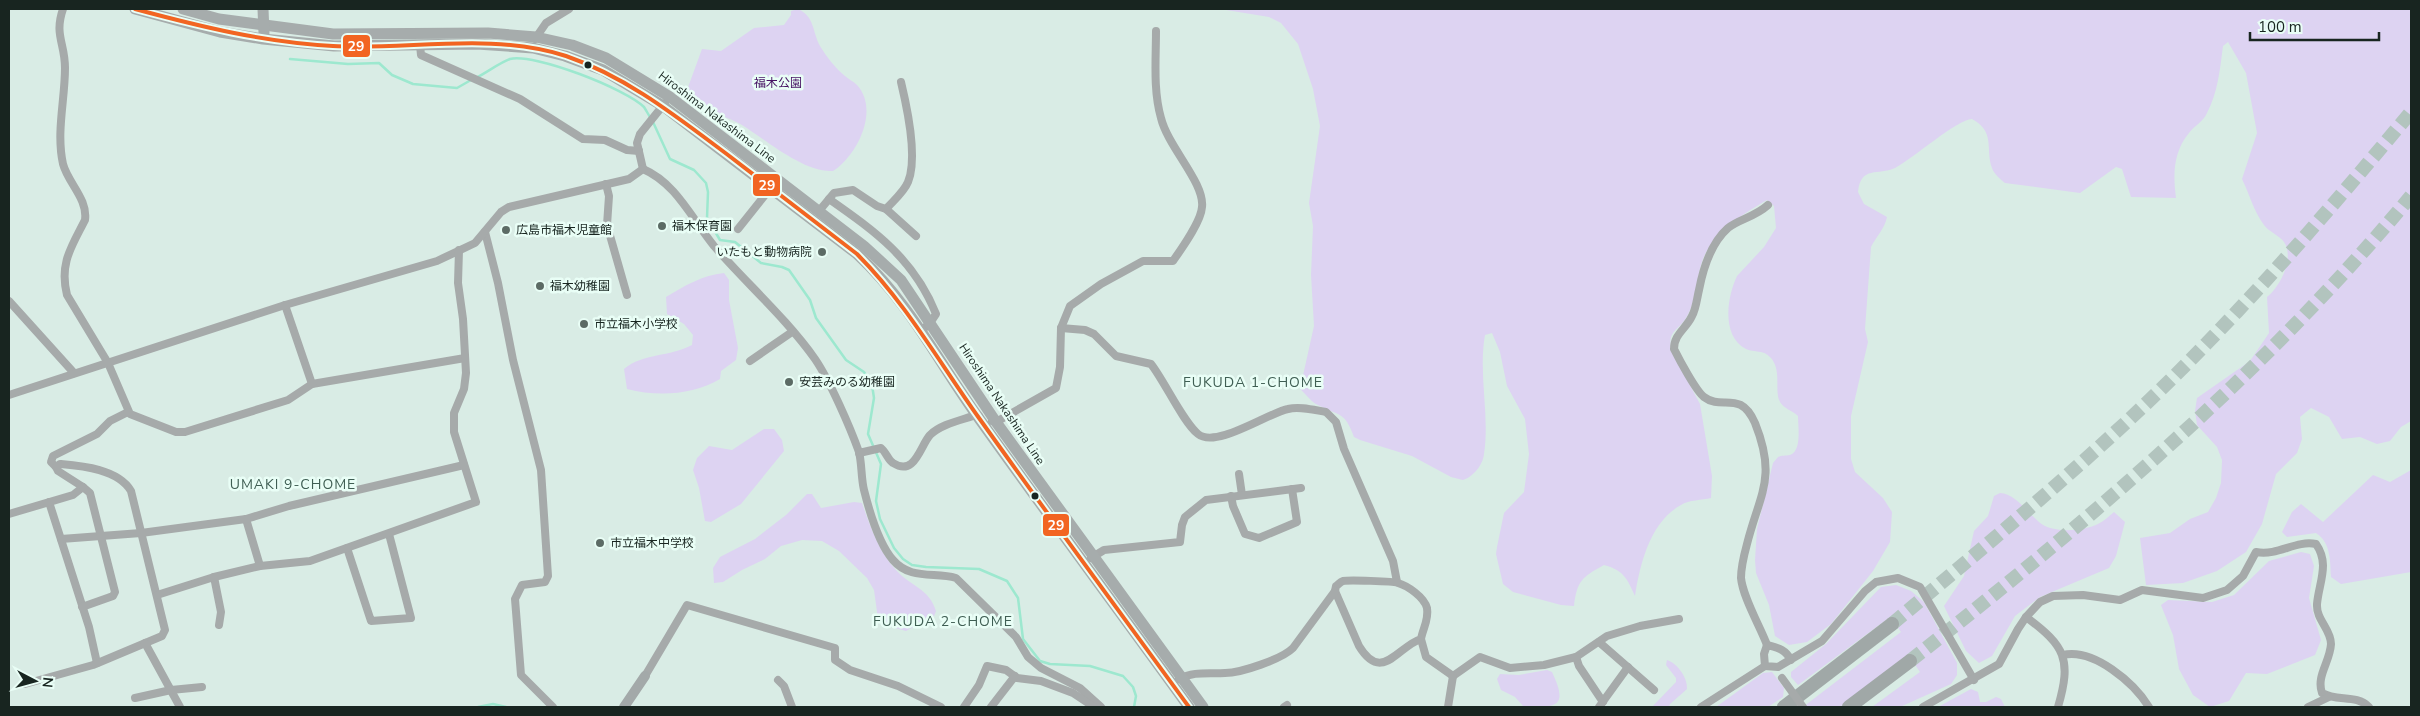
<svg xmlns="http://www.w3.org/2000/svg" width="2420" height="716" viewBox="0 0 2420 716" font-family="'Nunito Sans','Noto Sans JP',sans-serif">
<rect width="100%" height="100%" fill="#d9ece5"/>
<g fill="#ddd3f2">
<path d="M798 9C815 17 812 31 820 46 826 56 836 69 845 76 848 79 853 81 857 85 880 110 857 156 833 171 804 173 766 140 742 125 734 120 725 118 718 113 707 106 697 97 687 90L702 49 721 51 754 28 784 25 791 15V11Z"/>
<path d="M1220 9H2411V421L2401 427 2390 441 2377 444 2360 437 2342 439 2329 417 2311 408 2300 417 2302 439 2297 453 2276 474 2262 524 2246 552 2217 571 2183 583 2146 585 2140 538 2170 533 2190 519 2208 512 2216 498 2221 483 2222 460 2217 447 2197 425 2195 411 2197 398 2250 361 2269 333 2267 297C2280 287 2295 258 2284 242 2279 235 2269 232 2264 225 2254 212 2249 193 2242 179L2257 133 2246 73 2228 42 2223 46C2220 69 2218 92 2207 113 2204 121 2194 126 2189 133 2173 152 2173 175 2176 198L2131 197 2122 169 2116 167 2080 193 2005 183C2000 179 1994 174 1992 168 1985 149 1996 132 1972 119 1956 120 1914 158 1895 168 1878 176 1861 165 1858 192L1864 204 1887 217C1885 228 1876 237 1871 247L1865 329 1868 342 1851 416V459L1855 472 1883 498 1892 512 1890 542 1873 571 1831 624 1807 642 1789 645 1775 636 1769 605 1756 573 1755 560 1757 529 1773 463 1778 457C1782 455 1785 456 1790 455 1802 451 1798 426 1798 416 1793 411 1783 408 1780 402 1774 390 1782 371 1771 358 1763 349 1755 353 1746 349 1721 336 1727 297 1737 276L1764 247 1776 228 1774 206 1767 200C1743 214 1714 232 1703 259 1696 277 1697 301 1686 318 1677 332 1668 330 1671 350L1700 404 1712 476 1711 498C1702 500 1689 500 1681 505 1650 522 1640 564 1635 596 1627 578 1623 570 1604 565 1582 577 1577 581 1574 606L1561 605 1513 592 1503 584 1496 554 1497 547 1504 513 1524 492 1529 454 1525 419 1507 386 1500 352 1492 333 1485 335C1478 374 1490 415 1484 454 1483 465 1473 477 1463 480L1451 477 1412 456 1360 440 1354 437C1344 410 1340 417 1318 405 1311 402 1306 394 1300 389L1314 326 1311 275 1313 226 1309 203 1320 126 1313 89 1298 44 1281 23 1269 17Z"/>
<path d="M724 273 729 280V300L738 348 736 360 721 371 720 379C693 395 658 397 627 389L624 369C643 353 670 357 692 345L693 335 684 324 667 314 666 297C684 286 703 275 724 273Z"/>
<path d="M764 429H774L782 440 784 451 741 504 711 522 705 521 699 488 693 470 697 458 709 446 732 450Z"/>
<path d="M2411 470V572L2341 584 2331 577C2330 560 2331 543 2316 533L2287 537 2282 532 2292 512 2301 504 2323 522 2373 475 2390 482Z"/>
<path d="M2000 493C2016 494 2027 512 2039 522 2052 534 2084 531 2098 524 2104 521 2109 516 2114 512L2125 522 2116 556 2109 568 2040 597 2015 616 1992 656 1979 663 1966 651 1944 606 1964 576 1974 531 1988 516 1994 496Z"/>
<path d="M807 494H812L821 508 854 502 862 503C870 526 879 552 896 570 910 586 929 588 936 611L934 616 906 631 884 625 878 619 874 590 867 578 839 551 822 541 802 540 781 546 765 559 742 570 723 582 714 583 713 568 720 557 755 539 786 515Z"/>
<path d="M2301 552 2310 554 2314 566 2309 598 2321 640 2315 655 2267 674 2246 673 2229 701 2210 707 2193 695 2179 669 2173 635 2161 605 2168 600 2212 602 2234 595 2269 561Z"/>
<path d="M1896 585 1911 591 1924 602 1957 663V675L1951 684 1900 707H1872L1920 672 1910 657 1840 707H1803L1901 632 1890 617 1798 685 1791 677V672L1826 644 1881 587Z"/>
<path d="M1667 660C1677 663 1688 678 1687 689L1670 704 1669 707H1652L1676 682V678L1666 665Z"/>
<path d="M1547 670 1552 672C1569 708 1556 707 1524 707L1515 697 1501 690 1497 679 1500 674 1519 675Z"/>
<path d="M1772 672 1784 688 1783 697 1768 707H1716L1763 673Z"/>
<path d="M1971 689 1978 692 1980 702H1986L1996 697 2001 699 2005 707H1938Z"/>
</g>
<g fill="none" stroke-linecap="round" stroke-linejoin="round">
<g stroke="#9de8cf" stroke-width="2.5">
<path d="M290 59 348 64 379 63 392 75 413 84 457 88 471 80"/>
<path d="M476 78C486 73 501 62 510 59 535 53 626 89 644 107 646 110 648 114 650 117"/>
<path d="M653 122 670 159 694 170 706 183 708 192 707 218 720 240 735 242 761 263 782 267 789 270 810 300 816 318 846 360 864 372 872 385 874 398 868 434 881 464 876 501 880 519 894 548 903 559 912 565 926 567 979 569 1007 581 1018 598 1023 639 1040 661 1050 664 1090 666 1123 676 1133 687 1136 696 1134 707"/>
<path d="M478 707 493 704 506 707"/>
</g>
<g stroke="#b2c4be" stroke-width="14" stroke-dasharray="14 7" stroke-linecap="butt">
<path d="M1892 624C1999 534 2109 445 2206 344 2278 270 2345 191 2411 112"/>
<path d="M1910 661C2090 520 2265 372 2411 196"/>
</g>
<g stroke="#a6aaaa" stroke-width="8">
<path d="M63 9C54 35 65 43 65 68 65 100 56 132 63 164 68 183 88 199 85 220 72 246 59 263 67 295L108 363 130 414 176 432H185L288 400 312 384 465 358"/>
<path d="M535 39 546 23 569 9"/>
<path d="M420 45 421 55 520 99 583 139 605 140 627 150 639 151"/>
<path d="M643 169C676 183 692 219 714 246 747 284 786 318 815 359 830 381 850 427 859 452 862 464 861 478 864 490 869 510 879 544 893 560 910 580 934 572 956 578L1016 637 1028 657 1041 668 1080 688 1101 707"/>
<path d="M643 169 637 143 640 134 665 103"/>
<path d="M606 184 609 196 607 225 627 295"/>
<path d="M829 199C876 232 914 259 936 314L930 323 921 331"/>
<path d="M886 209C893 201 904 192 908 182 918 158 907 107 901 82"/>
<path d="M819 211 834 193 853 190 877 206 886 209 916 236"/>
<path d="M738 229 773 185"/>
<path d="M485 232 498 283 513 360 541 470 548 576 545 582 522 585 515 599 521 675 553 707"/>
<path d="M9 301 74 373"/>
<path d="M285 305 312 384"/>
<path d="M1061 328 1085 330 1094 334 1116 356 1151 364C1165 382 1183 422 1198 434 1216 449 1268 413 1288 409 1300 406 1314 410 1326 412L1336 422 1344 449 1393 561 1397 582"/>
<path d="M750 361 792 332"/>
<path d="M9 395 285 305 437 261 475 243 501 212 509 207 629 179 643 169"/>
<path d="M992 421 996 422 1056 388 1060 367 1061 328 1070 306 1101 284 1143 261H1173C1182 248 1201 222 1202 207 1205 183 1168 147 1161 118 1153 90 1156 59 1156 31"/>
<path d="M859 453 881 448C886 452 888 460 893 463 915 477 920 446 930 435 941 424 962 420 976 415L979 416"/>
<path d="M56 467 51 462 53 456 97 434 110 421 128 412"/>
<path d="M1239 474 1242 495"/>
<path d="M1231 496 1233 506 1245 534 1259 538 1297 522 1292 489"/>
<path d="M49 502 89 627 97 663"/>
<path d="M9 514 73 495 83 487 58 471 56 467 60 464C82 466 118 469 131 491L165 630 162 636 93 665 25 684"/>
<path d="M246 519 260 566"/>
<path d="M61 539 141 533 246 519 289 506 464 465"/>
<path d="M347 548 371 621 411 618 389 534"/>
<path d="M1091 558 1104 550 1180 542 1182 525 1185 517 1206 500 1301 488"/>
<path d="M214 577 221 612 219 625"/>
<path d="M157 595 214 577 260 566 310 561 476 502 454 432V413L464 389 466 373 463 319 458 283 459 250"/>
<path d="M82 607 113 596 115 592 90 493 83 487"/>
<path d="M2026 617C2065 646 2072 659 2058 707"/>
<path d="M1421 639C1398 646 1382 684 1359 646L1335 591 1336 586C1339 584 1340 582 1343 581 1348 580 1393 581 1398 583 1408 586 1424 597 1427 608 1429 620 1423 628 1421 639L1426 657 1453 676"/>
<path d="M1599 642 1654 690"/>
<path d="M145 643 180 707"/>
<path d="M1767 645C1760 626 1743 598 1741 578 1741 567 1744 555 1747 544 1760 493 1777 478 1755 423 1740 389 1722 411 1704 397 1696 391 1679 359 1674 349 1674 334 1686 329 1692 316 1696 309 1697 298 1699 290 1703 269 1711 243 1728 228 1739 219 1755 217 1768 205"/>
<path d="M2063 655C2094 648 2134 683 2149 707"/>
<path d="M1576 657 1579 666 1603 702"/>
<path d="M1791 660C1785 649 1778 648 1767 645L1764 654 1765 666 1778 667 1822 641 1865 591 1876 582 1898 578 1920 587 1974 680"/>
<path d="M645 676 687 605 835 648V660L850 670 898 686 941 707"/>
<path d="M1453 676 1480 657 1510 668 1544 665 1576 657 1607 636 1640 626 1679 619"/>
<path d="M1179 679C1194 671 1208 674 1225 673 1241 673 1282 659 1293 648L1335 591"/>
<path d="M778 680 784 686 792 707"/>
<path d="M135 698 171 690 202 687"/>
<path d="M964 707 979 685 987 666 1006 670 1017 678 1041 681 1073 693 1094 707"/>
<path d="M991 707 1015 676"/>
<path d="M1284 707 1287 705"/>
<path d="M1448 707 1453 676"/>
<path d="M1599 707 1628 667"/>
<path d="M1701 707 1765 666"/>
<path d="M1923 707 1999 664 2018 629 2026 617 2040 602 2053 596 2083 595 2120 600 2142 590 2203 598 2227 590 2243 576 2256 552C2279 556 2295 540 2316 544 2330 564 2319 582 2317 604 2316 620 2331 629 2331 644 2330 662 2316 676 2322 693 2337 702 2356 694 2369 707"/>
<path d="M2308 707 2329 697"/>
</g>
<path stroke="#a3a9a9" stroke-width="10" d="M624 707 645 676"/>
<g stroke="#a6acac" stroke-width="11">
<path d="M135 9 220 32 263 39 334 46 477 44 533 48 565 56 603 70 663 106 857 254C910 303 937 360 978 417 1047 514 1119 610 1189 707"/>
<path d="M183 9 219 19 333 34 488 33 536 37 572 45 606 58 670 97 864 246 901 280 996 422 1203 707"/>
<path d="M263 9 264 33"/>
</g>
<g stroke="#a0a8a7" stroke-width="14">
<path d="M1784 707 1892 624"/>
<path d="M1849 707 1910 661"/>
</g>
<path stroke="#a6aaaa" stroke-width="8" d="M1782 678 1803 707"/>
<defs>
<path id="bus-1" d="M135 9C202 27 263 42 333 46 410 50 492 32 566 56 627 77 677 117 728 155 771 188 814 221 857 254 906 303 939 362 979 418 1048 515 1119 611 1189 707"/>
</defs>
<use href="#bus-1" stroke="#e9fef6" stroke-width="8"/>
<use href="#bus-1" stroke="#f26522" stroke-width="4"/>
</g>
<g fill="#182520" stroke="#e9fef6" stroke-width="2">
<circle cx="588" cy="65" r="4.5"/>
<circle cx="1035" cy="496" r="4.5"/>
</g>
<g fill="#5c6b65" stroke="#e9fef6" stroke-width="2">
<circle cx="662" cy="226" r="5"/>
<circle cx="506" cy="230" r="5"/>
<circle cx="822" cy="252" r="5"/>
<circle cx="540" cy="286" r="5"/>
<circle cx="584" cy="324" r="5"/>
<circle cx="789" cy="382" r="5"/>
<circle cx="600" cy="543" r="5"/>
</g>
<g text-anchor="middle" stroke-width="5" stroke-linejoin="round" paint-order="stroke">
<g font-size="12" fill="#451162" stroke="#e9fef6">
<text x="778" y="87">福木公園</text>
</g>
<g font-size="12" fill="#182520" stroke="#e9fef6">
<text transform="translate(717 117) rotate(37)" y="4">Hiroshima Nakashima Line</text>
<text transform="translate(1002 404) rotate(56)" y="4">Hiroshima Nakashima Line</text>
</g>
<g font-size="12" fill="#182520" stroke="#e9fef6" text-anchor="start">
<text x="672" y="230">福木保育園</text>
<text x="516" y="234">広島市福木児童館</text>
<text x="812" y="256" text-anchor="end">いたもと動物病院</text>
<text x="550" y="290">福木幼稚園</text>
<text x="594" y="328">市立福木小学校</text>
<text x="799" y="386">安芸みのる幼稚園</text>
<text x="610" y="547">市立福木中学校</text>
</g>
<g font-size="14" letter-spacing="1" fill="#3f5e53" stroke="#e9fef6">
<text x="1253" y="387">FUKUDA 1-CHOME</text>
<text x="293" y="489">UMAKI 9-CHOME</text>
<text x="943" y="626">FUKUDA 2-CHOME</text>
</g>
</g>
<g stroke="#e9fef6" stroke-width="2">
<rect x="342" y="34" width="29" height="24" rx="5" fill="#f26522"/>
<rect x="752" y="173" width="29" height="24" rx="5" fill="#f26522"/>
<rect x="1042" y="513" width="28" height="24" rx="5" fill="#f26522"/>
</g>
<g font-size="14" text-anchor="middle" font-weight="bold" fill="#fff">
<text x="356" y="51">29</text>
<text x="767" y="190">29</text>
<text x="1056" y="530">29</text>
</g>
<rect width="2420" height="716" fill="none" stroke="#182520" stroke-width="20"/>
<g transform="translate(35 681) rotate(96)" stroke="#e9fef6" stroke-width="4" paint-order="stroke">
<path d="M0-4L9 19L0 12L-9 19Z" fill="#182520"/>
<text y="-8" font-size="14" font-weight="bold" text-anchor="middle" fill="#182520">N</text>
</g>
<path d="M2250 32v8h129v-8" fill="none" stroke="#182520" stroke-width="2.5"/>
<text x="2258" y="32" font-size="15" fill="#182520" stroke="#e9fef6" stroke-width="4" paint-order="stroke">100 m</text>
</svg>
